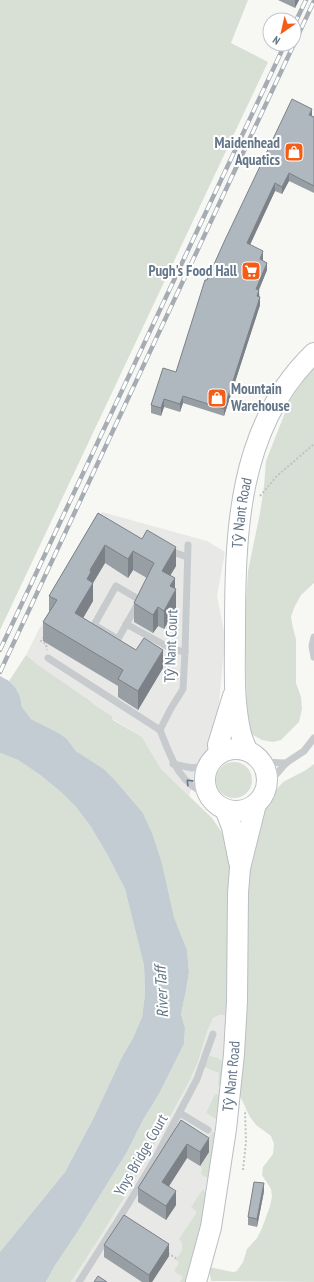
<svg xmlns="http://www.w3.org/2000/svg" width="314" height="1282" viewBox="0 0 314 1282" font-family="'PT Sans Narrow',sans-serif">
<rect width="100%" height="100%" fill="#f7f8f4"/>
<g fill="#e8e9e7">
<path d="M102 512 207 541 225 552 217 596 224 631V651L219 703 213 744 198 770 189 796 161 769 142 737 113 719 112 716 96 706 89 700 37 664 26 655 39 629 50 614Z"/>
<path d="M219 1015H228L223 1062 209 1177 195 1256 188 1282H71L100 1237 131 1187 188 1084 198 1062 207 1032 213 1018Z"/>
</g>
<g fill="#d8e0d5">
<path d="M0 0H248L231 43 268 62 0 630Z"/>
<path d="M314 368V583L301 595 294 608 291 617 293 628 296 639V683L301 697 302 709 299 722 281 740 273 742 262 740 253 735 247 725 245 618 248 571 260 513 264 486 266 461 290 400 306 377Z"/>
<path d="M26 655 37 664 89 700 96 706 112 716 113 720 142 737 161 769 212 818 221 831 226 844 229 866 230 892 247 870 254 855 263 815 270 800 277 789 283 782 306 770 314 764V1282L211 1281 209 1267 233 1272 237 1271 243 1262 247 1249 257 1238 262 1228 270 1206 272 1197 271 1189 262 1175 263 1167 273 1154 274 1144 271 1136 256 1125 250 1117 239 1094 228 1015H219L213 1018 207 1032 198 1062 188 1084 131 1187 100 1237 71 1282H46L54 1267 78 1231 127 1152 143 1120 159 1094 184 1044 185 1028 181 1014 186 991 189 972 187 950 174 917 162 863 153 835 143 813 115 780 104 769 76 751 66 738 57 732 31 719 22 707 20 696 15 687 9 681Z"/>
<path d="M0 753 18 760 39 774 61 792 76 807 91 827 107 854 125 889 144 966 145 994 142 1017 133 1038 122 1057 93 1119 65 1172 0 1252Z"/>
<circle cx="234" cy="780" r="18"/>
<path d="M210 1056 218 1058 223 1062 225 1080 220 1085H218L219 1073 204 1067 206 1062Z"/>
<path d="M215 1094 219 1095 216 1118H214L206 1113Z"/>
<path d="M212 1132H215L209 1177H205L201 1174 202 1168 200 1166 209 1152 205 1143Z"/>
<path d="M203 1189 206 1195 195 1256 188 1282H180L183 1277 174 1271 179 1263 176 1260 182 1250V1242L179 1239 197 1212 191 1207Z"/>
</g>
<path fill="#c3ccd2" d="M0 676 9 681 15 687 20 696 22 707 31 719 57 732 66 738 76 751 104 769 115 780 143 813 153 835 162 863 174 917 187 950 189 972 186 991 181 1014 185 1028 184 1044 159 1094 143 1120 127 1152 78 1231 54 1267 46 1282H0V1252L65 1172 93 1119 122 1057 133 1038 142 1017 145 994 144 966 125 889 107 854 91 827 76 807 61 792 39 774 18 760 0 753Z"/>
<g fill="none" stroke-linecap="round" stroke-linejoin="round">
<defs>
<g id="secondary">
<circle cx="236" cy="780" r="31"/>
<path id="s1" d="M247 750C245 745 242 739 241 734 233 701 235 667 235 634 235 534 237 427 314 353"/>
<path d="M219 754 218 745 233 696"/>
<path d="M225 809 232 827 239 862"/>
<path id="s2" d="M196 1282 211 1227 226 1129 234 1054 237 1001 238 893 240 868 256 804"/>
</g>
</defs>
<use href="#secondary" stroke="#b9bec3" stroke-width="22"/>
<g stroke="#c0c2c5" stroke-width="2" stroke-dasharray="2 2" stroke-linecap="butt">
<path d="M260 496 277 476 314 444"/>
<path d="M44 637 41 641 46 644 47 650"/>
<path d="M161 663 174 670"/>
<path d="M162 664 167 656"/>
<path d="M243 1170 246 1142 245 1110"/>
<path d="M168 1253 177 1259"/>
</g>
<g stroke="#c7cbce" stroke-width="7">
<path d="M188 545 185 652 183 689 170 710 160 730C171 757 178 783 208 795"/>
<path d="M168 550 187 557"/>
<path d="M116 586 140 600 118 639 94 625Z"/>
<path d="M126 624 172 649 185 652"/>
<path d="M314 637 312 646 314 657"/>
<path d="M48 658 160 730"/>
<path d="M261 762 286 763"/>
<path d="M173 764 192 768 208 765"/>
<path d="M266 786 286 763 304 751 314 738"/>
<path d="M180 1113 208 1130"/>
<path d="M79 1282 127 1206 156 1157 197 1079 213 1034"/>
</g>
<use href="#secondary" stroke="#fff" stroke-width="20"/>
<defs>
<g id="rail">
<path d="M294 25 306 0"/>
<path d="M294 44 314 1"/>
<path d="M0 650 285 44"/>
<path d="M0 672 294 44"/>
</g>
</defs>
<use href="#rail" stroke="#a6acb3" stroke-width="4.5"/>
<use href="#rail" stroke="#fff" stroke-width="3" stroke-dasharray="9" stroke-linecap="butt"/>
</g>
<g fill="#979ea4">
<path d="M278 0H299L295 8Z"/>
<path d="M312 116 314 117V193L289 181 282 194 275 191 250 245 263 259 262 261 267 270 259 290 260 305 224 416 183 403 180 412 164 407 161 416 151 413V405L176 372 207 280Z"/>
<path d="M98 513 176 566 170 576 175 588 176 608 164 629 158 626 153 633 134 622V603L147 578 133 570 128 578 105 563 93 583V601L83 618 163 668 138 710 118 697V686L43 641V622L49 612V596Z"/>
<path d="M181 1120 209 1152 200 1166 187 1158 169 1186 176 1205 166 1220 138 1202V1188Z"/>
<path d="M264 1191 257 1227 248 1225V1217Z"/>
<path d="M104 1245 169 1256 152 1282H142L104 1257Z"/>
</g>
<g fill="#7b8186">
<path d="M295 0H299L295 8Z"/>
<path d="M312 109V116L309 115Z"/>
<path d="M289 173V181L282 194V187Z"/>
<path d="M275 183V191L247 251V243Z"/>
<path d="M263 251V259L260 267V259Z"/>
<path d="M267 263V270L256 296V289Z"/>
<path d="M259 290V297L257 296Z"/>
<path d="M260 297V305L224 416V409Z"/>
<path d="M183 396V403L180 412V404Z"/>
<path d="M164 399V407L161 416V408Z"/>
<path d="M105 545V563L93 583V601L75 632V613L90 570Z"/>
<path d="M176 547V566L162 589V571Z"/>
<path d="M133 551V570L128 578V559Z"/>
<path d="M175 578V592L176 589V608L164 629V611L170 586Z"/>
<path d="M158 607V626L153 633V615Z"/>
<path d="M163 650V668L138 710V691Z"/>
<path d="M209 1138V1152L200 1166V1152Z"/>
<path d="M187 1144V1158L162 1197V1182Z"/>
<path d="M264 1183V1191L257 1227V1219Z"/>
<path d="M176 1191V1205L166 1220V1206Z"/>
<path d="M169 1244V1256L152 1282H149V1275Z"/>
</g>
<g fill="#b0b8bf" stroke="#7b8186">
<path d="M292 99 312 109 309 115 314 117V186L289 173 282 187 275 183 247 243 263 251 260 259 267 263 256 289 259 290 257 296 260 297 224 409 183 396 180 404 164 399 161 408 151 405 163 368 176 372 205 280H207L224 242Z"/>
<path d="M98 513 142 539 147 530 176 547 162 571 175 578 170 586 176 589 164 611 158 607 153 615 134 603 154 563 133 551 128 559 105 545 90 570 91 572 87 579 93 583 75 613 136 650 144 638 163 650 138 691 118 679 123 670 43 622 57 600 49 596Z"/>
<path d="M181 1120 209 1138 200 1152 187 1144 162 1182 176 1191 166 1206 138 1188Z"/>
<path d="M254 1182 264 1183 257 1219 248 1217Z"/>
<path d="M124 1215 169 1244 149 1275 104 1245Z"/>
<path d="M98 1276 107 1282H94Z"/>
</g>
<defs><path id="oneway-chevron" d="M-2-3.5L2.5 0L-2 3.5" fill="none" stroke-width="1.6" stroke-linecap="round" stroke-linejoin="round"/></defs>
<use stroke="#68798c" href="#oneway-chevron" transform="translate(189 782) rotate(-136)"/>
<defs>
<symbol id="shop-square" viewBox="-11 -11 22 22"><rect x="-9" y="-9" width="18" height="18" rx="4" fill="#f45d17" stroke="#fff"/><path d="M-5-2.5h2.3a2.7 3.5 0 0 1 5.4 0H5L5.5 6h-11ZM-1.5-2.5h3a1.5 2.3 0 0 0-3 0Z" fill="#fff"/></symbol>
<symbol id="supermarket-square" viewBox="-11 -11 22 22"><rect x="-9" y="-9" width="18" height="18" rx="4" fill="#f45d17" stroke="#fff"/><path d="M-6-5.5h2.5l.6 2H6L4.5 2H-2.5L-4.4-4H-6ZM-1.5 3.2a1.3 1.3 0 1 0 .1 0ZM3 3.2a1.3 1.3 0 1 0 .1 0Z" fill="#fff"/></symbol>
</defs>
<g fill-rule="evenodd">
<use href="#shop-square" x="283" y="141" width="22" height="22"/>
<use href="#supermarket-square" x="240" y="260" width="22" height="22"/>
<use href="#shop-square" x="206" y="387" width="22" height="22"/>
</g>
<g text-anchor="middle" stroke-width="4" stroke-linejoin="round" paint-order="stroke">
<g font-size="15" font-weight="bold" fill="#637588" stroke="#fff" text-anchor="end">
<text x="280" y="148">Maidenhead<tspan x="280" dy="17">Aquatics</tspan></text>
<text x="237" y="276">Pugh's Food Hall</text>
<text x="231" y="394" text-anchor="start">Mountain<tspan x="231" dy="17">Warehouse</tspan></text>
</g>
<g font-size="15" fill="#637588" stroke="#fff">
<text dy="5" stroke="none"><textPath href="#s1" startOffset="239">Tŷ Nant Road</textPath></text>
<text transform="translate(171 646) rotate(-88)" y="5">Tŷ Nant Court</text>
<text dy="5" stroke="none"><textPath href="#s2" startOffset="209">Tŷ Nant Road</textPath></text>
<text transform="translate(141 1155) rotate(-60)" y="5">Ynys Bridge Court</text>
</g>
<g font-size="16" font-style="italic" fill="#5f7784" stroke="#fff">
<text transform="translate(161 992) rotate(-93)" y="6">River Taff</text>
</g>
</g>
<g transform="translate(282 32) rotate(214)"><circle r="19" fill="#ffffff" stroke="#c1c8cf"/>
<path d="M0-3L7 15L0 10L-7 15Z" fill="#f45d17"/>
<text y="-6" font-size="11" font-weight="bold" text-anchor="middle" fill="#637588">N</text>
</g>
</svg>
